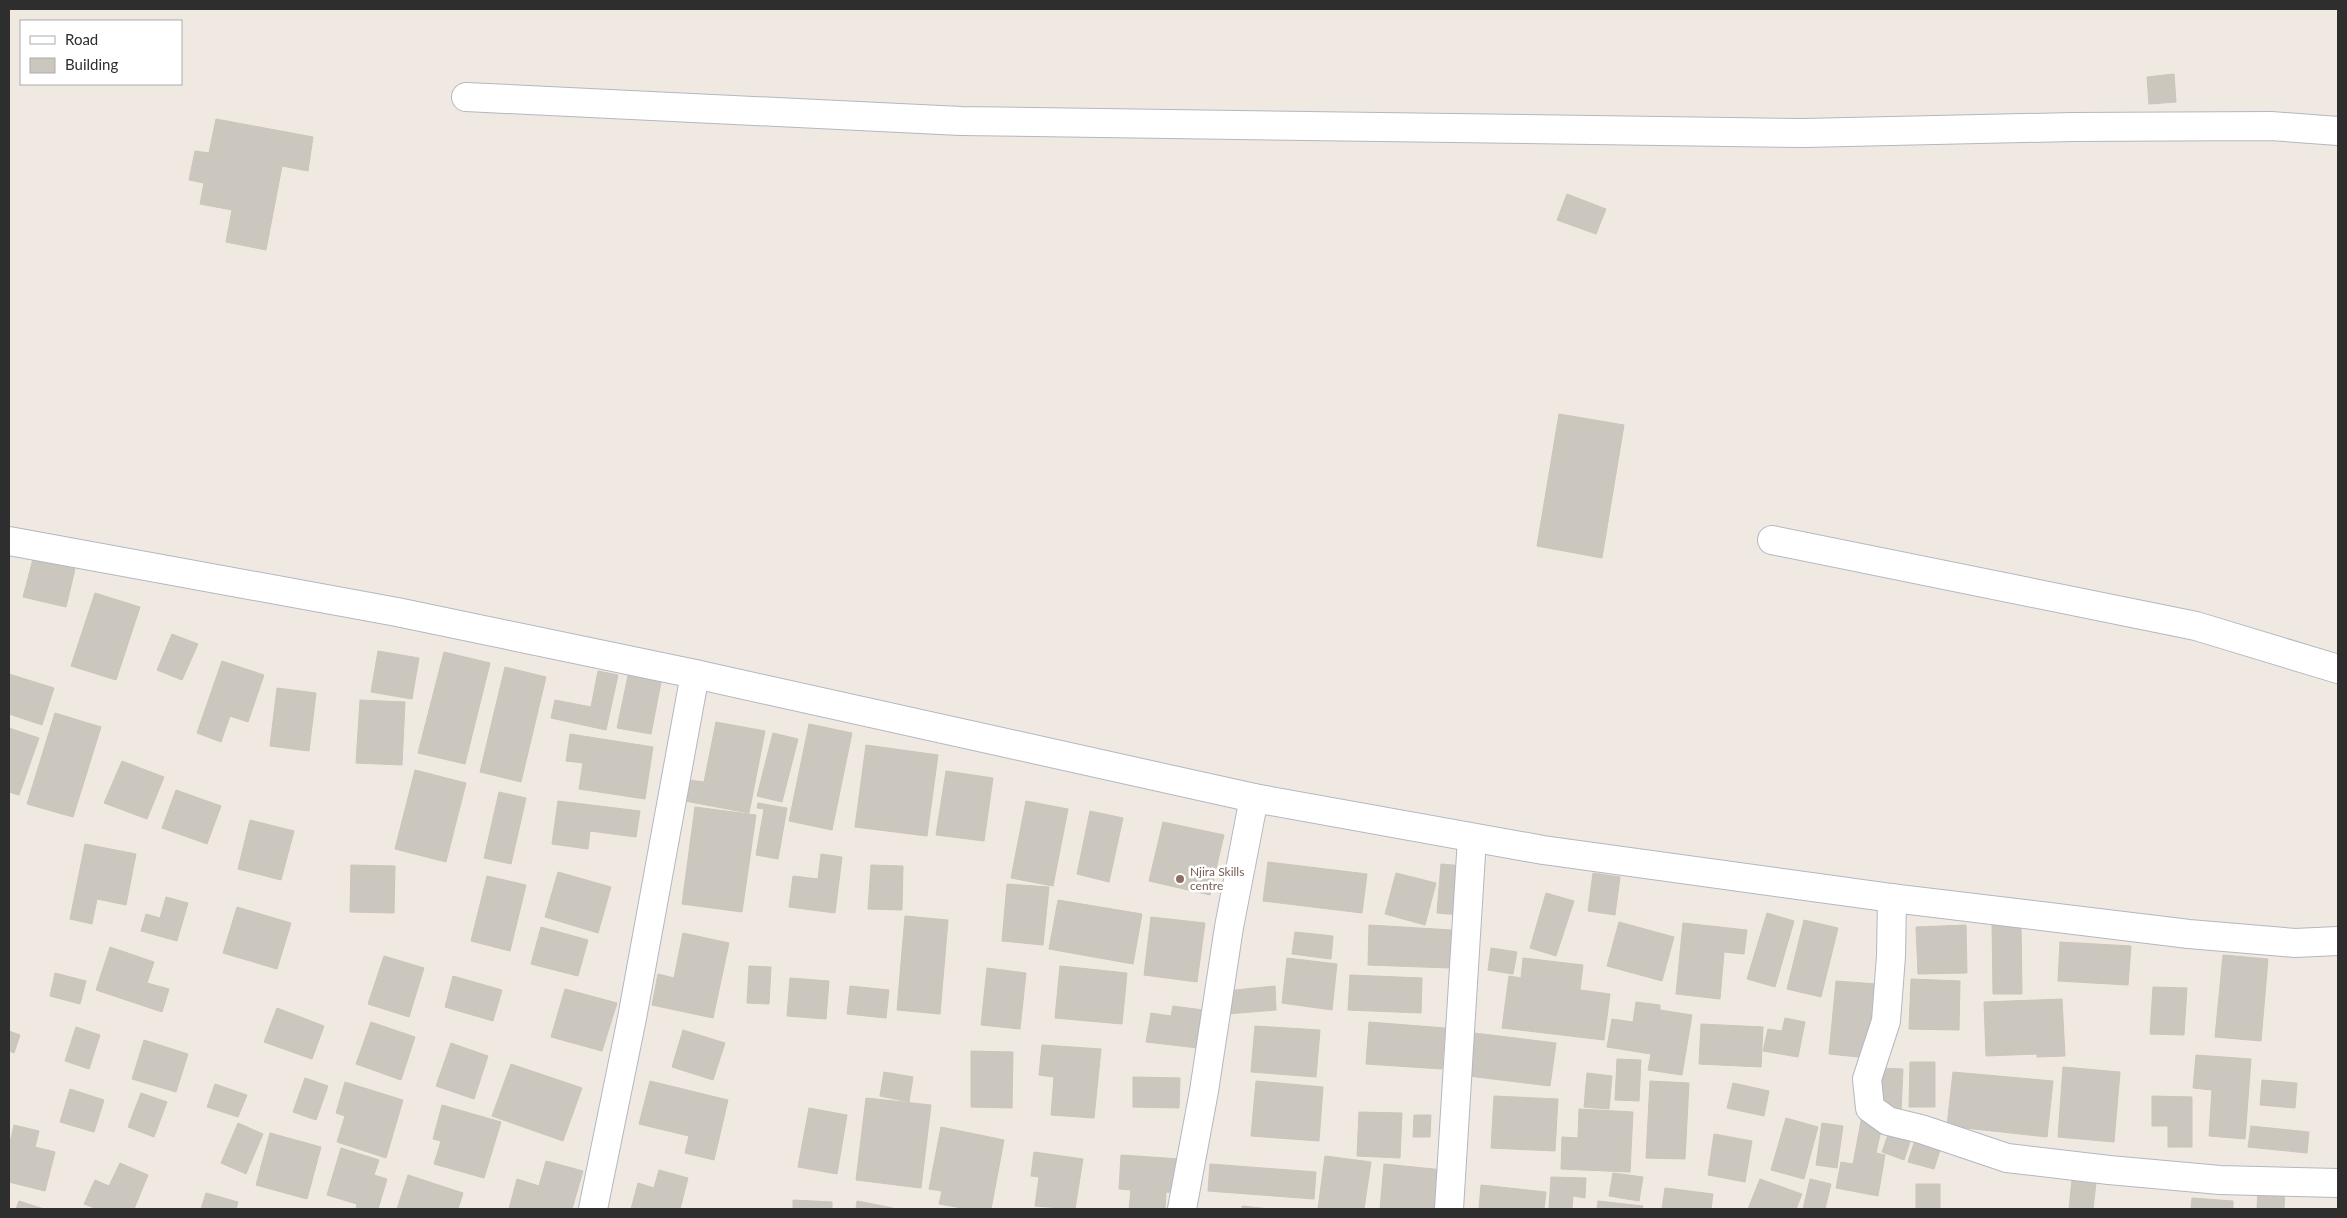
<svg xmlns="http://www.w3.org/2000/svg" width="2347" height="1218" viewBox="0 0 2347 1218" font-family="Lato,sans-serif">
<rect width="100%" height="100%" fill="#efe9e1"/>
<g fill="#cbc7bf" stroke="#cbc5ba">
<path d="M2174 74 2176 102 2149 104 2147 77Z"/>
<path d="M216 119 313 137 308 171 282 166 266 250 226 242 232 210 200 204 204 183 189 180 195 151 209 153Z"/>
<path d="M1567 194 1606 209 1596 234 1557 220Z"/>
<path d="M1559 414 1624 425 1602 558 1537 546Z"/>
<path d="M33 559 75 569 66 607 23 597Z"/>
<path d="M95 593 140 607 116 680 71 666Z"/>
<path d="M172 634 198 644 182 680 157 670Z"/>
<path d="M378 651 419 658 412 699 371 692Z"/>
<path d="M444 652 490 663 465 764 418 753Z"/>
<path d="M222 661 264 675 248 722 230 716 221 742 197 733Z"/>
<path d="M505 667 546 677 521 782 480 772Z"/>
<path d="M598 671 618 675 606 730 551 718 555 700 591 707Z"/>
<path d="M629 671 662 677 651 734 617 728Z"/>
<path d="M9 674 54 688 42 725 9 714Z"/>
<path d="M277 688 316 693 309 751 270 746Z"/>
<path d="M360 700 405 702 402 765 356 763Z"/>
<path d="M55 713 101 727 73 817 27 804Z"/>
<path d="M716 722 765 731 749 813 685 801 688 780 704 782Z"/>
<path d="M809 724 852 733 832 830 789 821Z"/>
<path d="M9 728 39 738 19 795 9 792Z"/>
<path d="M773 733 798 739 782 802 757 796Z"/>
<path d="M570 734 653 747 645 799 579 789 583 763 566 761Z"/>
<path d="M866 745 938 755 927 836 855 827Z"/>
<path d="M122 761 164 777 147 819 104 803Z"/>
<path d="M415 770 466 783 446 862 395 849Z"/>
<path d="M946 771 993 778 984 841 936 835Z"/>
<path d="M176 790 221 806 207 844 162 828Z"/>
<path d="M499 792 526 798 511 864 484 858Z"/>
<path d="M558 801 640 811 636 837 590 831 588 849 552 844Z"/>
<path d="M1026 801 1068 809 1053 886 1011 878Z"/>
<path d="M758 803 787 808 778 859 756 855 764 809 757 808Z"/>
<path d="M695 807 756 815 742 912 682 904Z"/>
<path d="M1090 811 1123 818 1109 882 1077 874Z"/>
<path d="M250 820 294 831 281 880 238 869Z"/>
<path d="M1163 822 1224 835 1210 895 1149 881Z"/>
<path d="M85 844 136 854 126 905 97 899 92 924 70 919Z"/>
<path d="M821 854 842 857 835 913 789 907 793 876 818 879Z"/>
<path d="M1268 862 1367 874 1362 913 1263 901Z"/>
<path d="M1441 864 1464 866 1460 915 1437 913Z"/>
<path d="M351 865 395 866 394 913 350 912Z"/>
<path d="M871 865 903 866 902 910 868 909Z"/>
<path d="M558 872 611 887 598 933 545 917Z"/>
<path d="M1396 873 1436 883 1425 925 1385 914Z"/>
<path d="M1593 873 1620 877 1615 915 1588 911Z"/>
<path d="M487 876 526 885 510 951 471 941Z"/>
<path d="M1007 884 1049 887 1043 945 1002 941Z"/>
<path d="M1546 893 1574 901 1556 956 1530 948Z"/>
<path d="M166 897 188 903 177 941 141 931 146 914 160 918Z"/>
<path d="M1058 900 1142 914 1133 964 1049 949Z"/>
<path d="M237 907 291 923 277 969 223 953Z"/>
<path d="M1767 913 1794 921 1775 987 1747 979Z"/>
<path d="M905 916 948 920 940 1014 897 1010Z"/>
<path d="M1151 917 1205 923 1197 982 1144 975Z"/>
<path d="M1804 920 1838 928 1821 997 1787 989Z"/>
<path d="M1619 922 1674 937 1662 981 1607 966Z"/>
<path d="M1992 922H2021L2022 994H1993Z"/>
<path d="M1683 923 1747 930 1744 954 1724 952 1720 999 1676 994Z"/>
<path d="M1369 925 1452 930 1450 968 1368 965Z"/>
<path d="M1966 925 1967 973 1918 974 1916 927Z"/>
<path d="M541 927 588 940 578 976 531 964Z"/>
<path d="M1295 932 1333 936 1331 959 1292 954Z"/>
<path d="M683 933 729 943 713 1018 652 1005 658 974 674 978Z"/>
<path d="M2060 942 2131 946 2128 985 2058 981Z"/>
<path d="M110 947 154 962 147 983 169 989 162 1012 96 990Z"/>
<path d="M1491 948 1517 952 1513 974 1488 970Z"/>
<path d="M2223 955 2268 959 2261 1041 2215 1037Z"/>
<path d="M384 956 424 968 409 1017 368 1004Z"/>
<path d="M1287 958 1337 964 1332 1010 1282 1003Z"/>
<path d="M1523 958 1583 965 1580 990 1610 994 1604 1040 1502 1028 1509 976 1521 978Z"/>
<path d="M749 966 771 967 769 1004 747 1003Z"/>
<path d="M1060 966 1127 973 1122 1024 1055 1018Z"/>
<path d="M987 968 1026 973 1020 1029 981 1025Z"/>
<path d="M55 973 86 981 80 1004 50 996Z"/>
<path d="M1350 975 1422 978 1421 1013 1348 1010Z"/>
<path d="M453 976 502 990 493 1021 445 1007Z"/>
<path d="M790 978 829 981 826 1019 787 1016Z"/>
<path d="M1911 979 1960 981 1959 1030 1909 1029Z"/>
<path d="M1836 981 1876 984 1869 1058 1829 1054Z"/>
<path d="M850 986 889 990 886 1018 847 1014Z"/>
<path d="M1275 986 1276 1010 1227 1014 1225 991Z"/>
<path d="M2153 987 2187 988 2184 1035 2150 1034Z"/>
<path d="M565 989 617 1003 602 1051 551 1037Z"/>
<path d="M2062 999 2065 1056 2037 1057V1054L1986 1056 1984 1002Z"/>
<path d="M1636 1002 1660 1005V1010L1692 1015 1682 1075 1648 1070 1651 1054 1607 1047 1612 1019 1633 1022Z"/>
<path d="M1173 1006 1203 1010 1198 1048 1146 1042 1151 1013 1171 1016Z"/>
<path d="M277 1008 324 1026 312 1059 264 1042Z"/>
<path d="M1785 1018 1805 1022 1798 1057 1763 1051 1768 1029 1782 1031Z"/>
<path d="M371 1022 415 1037 401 1080 356 1064Z"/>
<path d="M1369 1022 1445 1028 1442 1069 1366 1064Z"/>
<path d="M1701 1024 1763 1027 1761 1067 1699 1064Z"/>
<path d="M1255 1026 1320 1030 1316 1077 1251 1072Z"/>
<path d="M76 1027 100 1035 89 1069 65 1061Z"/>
<path d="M683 1030 725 1043 713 1080 672 1067Z"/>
<path d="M9 1031 20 1035 14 1053 9 1051Z"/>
<path d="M1466 1032 1556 1043 1550 1086 1460 1075Z"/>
<path d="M144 1040 188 1054 176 1092 132 1079Z"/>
<path d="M451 1043 488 1056 474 1099 436 1086Z"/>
<path d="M1042 1045 1101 1049 1094 1118 1051 1115 1054 1077 1039 1075Z"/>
<path d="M971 1051 1013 1052 1012 1108 971 1107Z"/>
<path d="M2196 1055 2251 1059 2245 1139 2209 1136 2212 1090 2193 1088Z"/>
<path d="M1617 1059 1641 1060 1639 1101 1615 1100Z"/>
<path d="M1910 1062H1935V1107H1909Z"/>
<path d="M511 1064 582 1088 563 1141 492 1116Z"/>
<path d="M2063 1067 2120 1072 2114 1142 2058 1137Z"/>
<path d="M1882 1068 1903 1069 1901 1112 1880 1111Z"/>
<path d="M884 1072 913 1077 909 1102 880 1096Z"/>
<path d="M1953 1072 2053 1081 2047 1137 1947 1126Z"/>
<path d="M1587 1073 1612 1076 1609 1109 1584 1107Z"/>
<path d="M1133 1077 1180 1078 1179 1108 1133 1107Z"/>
<path d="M305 1078 328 1086 316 1120 293 1112Z"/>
<path d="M2262 1080 2297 1083 2295 1108 2260 1105Z"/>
<path d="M650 1081 728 1100 714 1160 685 1153 689 1136 639 1124Z"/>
<path d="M1256 1081 1323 1087 1319 1141 1251 1136Z"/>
<path d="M1650 1081 1689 1083 1685 1159 1646 1158Z"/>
<path d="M345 1082 403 1100 386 1158 337 1142 345 1116 336 1113Z"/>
<path d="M1733 1083 1769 1091 1764 1116 1727 1108Z"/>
<path d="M215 1084 247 1095 238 1117 207 1107Z"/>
<path d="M70 1089 104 1100 94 1132 60 1122Z"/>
<path d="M141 1093 167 1102 154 1137 128 1127Z"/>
<path d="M1494 1096 1558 1099 1555 1151 1491 1148Z"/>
<path d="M2152 1096 2192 1097V1147H2168V1126H2152Z"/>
<path d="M866 1098 931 1105 921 1188 856 1180Z"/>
<path d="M442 1105 501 1122 484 1178 434 1164 441 1141 433 1139Z"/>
<path d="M809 1108 847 1115 837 1174 798 1167Z"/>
<path d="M1579 1109 1633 1112 1630 1172 1561 1169 1562 1137 1578 1138Z"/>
<path d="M1359 1112 1402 1113 1400 1158 1357 1156Z"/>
<path d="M1414 1115H1431L1430 1137H1413Z"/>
<path d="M1862 1116 1883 1121 1876 1153 1885 1155 1878 1196 1836 1188 1841 1162 1853 1164Z"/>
<path d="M1786 1118 1818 1127 1804 1179 1771 1170Z"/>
<path d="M238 1123 263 1134 246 1174 221 1163Z"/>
<path d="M1822 1123 1843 1126 1837 1168 1816 1165Z"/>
<path d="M14 1125 39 1131 35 1147 55 1152 45 1191 9 1182V1147Z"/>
<path d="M2251 1126 2309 1132 2307 1153 2248 1147Z"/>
<path d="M941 1127 1004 1140 991 1209H968L939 1204 942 1191 929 1189Z"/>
<path d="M1890 1129 1912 1136 1904 1160 1882 1152Z"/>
<path d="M270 1133 321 1147 307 1199 256 1185Z"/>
<path d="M1714 1134 1752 1141 1745 1182 1708 1175Z"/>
<path d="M1915 1140 1941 1147 1934 1169 1908 1162Z"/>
<path d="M341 1148 379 1160 374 1175 387 1179 378 1209H356L357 1204 327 1195Z"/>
<path d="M1034 1152 1083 1159 1075 1209 1035 1206 1039 1177 1031 1176Z"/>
<path d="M1121 1155 1180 1159 1177 1193 1166 1192 1165 1209H1129L1131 1190 1119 1189Z"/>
<path d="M1325 1156 1371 1162 1364 1209H1318Z"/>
<path d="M546 1161 583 1171 572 1209H509L517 1179 539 1186Z"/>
<path d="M120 1163 148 1175 134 1209H97L84 1204 95 1180 109 1186Z"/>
<path d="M1210 1164 1316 1172 1314 1199 1208 1191Z"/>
<path d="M1384 1164 1463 1172 1460 1209H1380Z"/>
<path d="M659 1170 688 1178 680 1209H631L638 1183 654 1188Z"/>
<path d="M1613 1173 1643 1177 1639 1201 1609 1196Z"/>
<path d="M408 1175 463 1193 458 1209H397Z"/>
<path d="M1551 1177 1586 1178 1585 1198 1573 1196 1572 1209H1549Z"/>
<path d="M1760 1179 1802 1194 1796 1209H1748Z"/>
<path d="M1810 1179 1831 1184 1825 1209H1803Z"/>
<path d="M2072 1180 2096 1183 2093 1209H2069Z"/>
<rect x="1916" y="1184" width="24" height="25"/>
<path d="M1481 1185 1546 1192 1544 1209H1479Z"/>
<path d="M1665 1188 1713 1194 1711 1209H1662Z"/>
<path d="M2258 1188 2285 1189 2284 1209H2257Z"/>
<path d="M206 1193 238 1202 236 1209H201Z"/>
<path d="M2192 1198 2233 1201V1209H2191Z"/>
<path d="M793 1200 832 1202V1209H793Z"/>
<path d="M19 1201 44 1209H16Z"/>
<path d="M857 1201 893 1208V1209H856Z"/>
<path d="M1598 1201 1643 1206 1642 1209H1597Z"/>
<path d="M1242 1206 1270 1209H1242Z"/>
</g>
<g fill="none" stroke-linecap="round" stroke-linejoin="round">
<defs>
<g id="minor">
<path d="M466 97 961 121 1804 133 2073 127 2271 126 2338 131"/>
<path d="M1772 540 2196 626 2338 669"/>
<path d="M9 541 397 612 695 674 1254 798 1543 850 1892 898 2189 934 2295 943 2338 941"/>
<path d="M1892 898 1891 956 1886 1021 1867 1079 1870 1108 1888 1121 1921 1129 2007 1158 2109 1170 2220 1180 2338 1183"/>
<path d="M593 1209 632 1018 695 674"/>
<path d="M1182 1209 1204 1091 1229 927 1254 798"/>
<path d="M1449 1209 1472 838"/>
</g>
</defs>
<use href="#minor" stroke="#b4b7c1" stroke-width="30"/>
<use href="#minor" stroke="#fff" stroke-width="28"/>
</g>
<circle fill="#8d6e63" stroke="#fff" stroke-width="2" cx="1180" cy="879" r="5"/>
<g text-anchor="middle" stroke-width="5" stroke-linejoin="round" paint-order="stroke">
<g font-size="12" fill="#785e54" stroke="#fff" text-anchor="start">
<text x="1190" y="876">Njira Skills<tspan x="1190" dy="14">centre</tspan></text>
</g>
</g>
<rect width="2347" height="1218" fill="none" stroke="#2e2e2e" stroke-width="20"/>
<rect x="20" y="20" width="162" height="65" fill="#ffffff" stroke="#ababab"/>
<rect x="30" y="36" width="25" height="8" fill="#ffffff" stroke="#ababab"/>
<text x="65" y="45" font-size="15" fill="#2e2e2e">Road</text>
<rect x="30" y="58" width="25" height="15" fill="#cbc7bf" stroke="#ababab"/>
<text x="65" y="70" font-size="15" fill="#2e2e2e">Building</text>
</svg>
